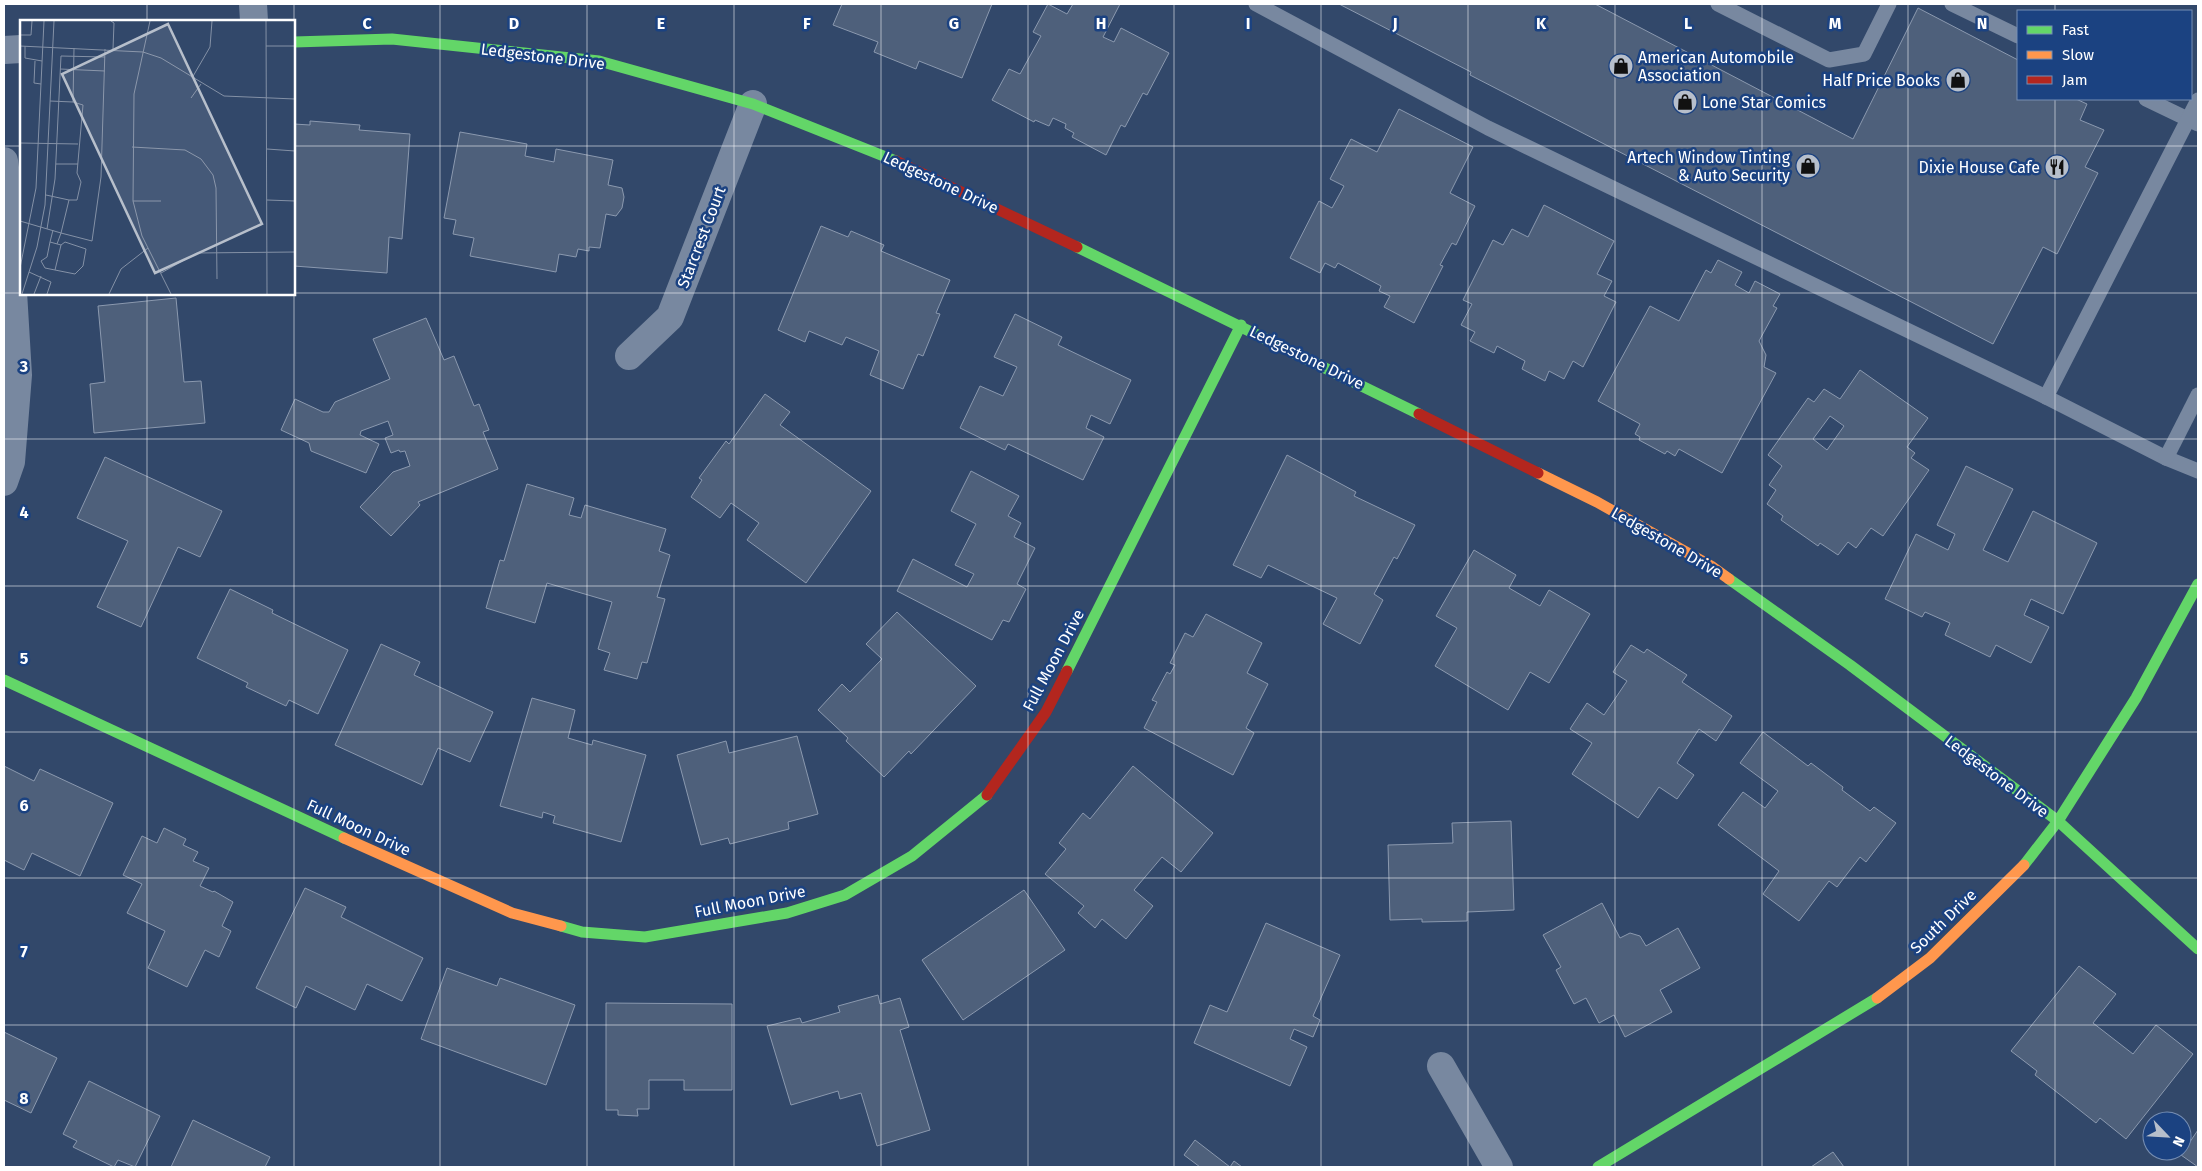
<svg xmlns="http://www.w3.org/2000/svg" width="2202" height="1171" viewBox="0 0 2202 1171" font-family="'Fira Sans',sans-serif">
<rect width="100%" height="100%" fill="#32486a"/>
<g fill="#4e607b" stroke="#8b99af" fill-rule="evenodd">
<path d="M842 4H992L962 78 919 61 916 69 874 52 878 42 833 25Z"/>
<path d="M1048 4 1067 14 1073 4H1120L1103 37 1114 42 1121 28 1169 53 1147 95 1143 93 1125 127 1121 125 1106 155 1072 137 1074 133 1065 128 1066 124 1053 118 1049 126 1035 120 1034 122 992 100 1009 69 1020 74 1041 36 1033 32Z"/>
<path d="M1339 4H1595L1853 139 1918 8 2018 60V99H2076L2087 104 2080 120 2104 130 2085 167 2098 173 2057 254 2043 247 1993 344 1470 75 1471 72Z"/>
<path d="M1399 109 1473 147 1450 193 1475 206 1456 245 1452 243 1440 265 1443 266 1414 323 1384 307 1390 296 1379 291 1381 286 1338 263 1335 268 1325 263 1320 273 1290 258 1319 201 1332 208 1344 186 1330 179 1351 139 1377 152Z"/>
<path d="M310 121 360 125 359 130 410 134 402 239 389 237 387 273 294 266V124L310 125Z"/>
<path d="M460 132 527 144 525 156 554 162 556 149 613 160 608 185 622 188 624 197 622 208 616 216 606 214 600 248 589 247V251L578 249 576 257 559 254 556 272 470 256 474 238 453 234 456 220 444 218Z"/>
<path d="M1544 205 1614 241 1597 274 1612 281 1604 296 1616 302 1583 367 1573 361 1564 379 1549 371 1545 381 1522 369 1525 361 1497 346 1494 353 1470 341 1475 332 1461 325 1472 304 1463 300 1493 240 1503 245 1512 229 1528 237Z"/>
<path d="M821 226 848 237 851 231 884 245 881 251 950 280 936 313 940 314 923 356 918 354 903 389 870 375 879 351 846 337 842 345 809 331 805 342 778 330Z"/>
<path d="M1718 260 1742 272 1735 285 1749 293 1755 281 1780 294 1773 306 1777 308 1759 341 1766 355 1764 367 1776 373 1722 473 1679 449 1675 456 1667 451 1665 454 1639 440 1640 437 1635 434 1640 424 1598 401 1650 306 1679 321 1706 270 1711 273Z"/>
<path d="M176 298 184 382 201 381 205 423 94 433 90 384 105 382 98 306Z"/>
<path d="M1015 314 1062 337 1058 345 1131 380 1110 424 1091 415 1086 428 1104 437 1083 480 1008 444 1005 450 960 428 980 386 1003 396 1017 367 994 357Z"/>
<path d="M426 318 444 360 454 356 474 406 479 404 489 430 483 432 498 469 418 502 420 505 391 536 360 507 393 472 410 466 405 451 400 452 399 450 391 453 385 438 393 435 388 421 361 431 360 435 379 444 366 473 311 451 309 443 281 430 295 399 323 412H329L335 402 390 379 373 339Z"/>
<path d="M1860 370 1928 418 1907 447 1915 453 1911 458 1929 470 1883 536 1871 528 1856 548 1848 542 1838 555 1820 543 1818 546 1781 520 1783 516 1767 504 1776 490 1769 485 1782 466 1768 455 1808 398 1814 402 1824 389 1840 399ZM1830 416 1844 426 1827 450 1813 439Z"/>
<path d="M765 394 790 412 780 425 871 491 806 583 747 540 759 523 731 503 720 518 691 497 702 480 699 478 726 441 729 444Z"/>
<path d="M1287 455 1356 492 1354 496 1415 525 1397 559 1394 557 1374 594 1383 600 1360 644 1323 624 1337 598 1268 565 1261 578 1233 565Z"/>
<path d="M105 457 222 511 200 557 178 547 141 627 97 607 128 541 77 518Z"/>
<path d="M1966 466 2013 489 1983 550 2008 562 2033 511 2097 543 2063 614 2031 599 2024 615 2049 627 2031 663 1996 645 1990 657 1945 635 1950 623 1925 612 1922 617 1885 599 1916 534 1948 550 1955 534 1937 525Z"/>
<path d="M971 471 1019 496 1008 516 1021 523 1014 537 1035 548 1017 584 1026 589 1009 622 1003 620 992 640 897 591 913 559 967 587 974 574 955 565 976 524 951 511Z"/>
<path d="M527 484 574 498 569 515 581 518 585 505 666 529 659 551 670 555 657 597 665 599 647 663 642 662 637 679 604 670 610 653 598 649 612 602 547 583 535 623 486 608 500 560 504 561Z"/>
<path d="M1474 550 1516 575 1509 588 1540 606 1549 590 1590 614 1549 683 1530 672 1508 710 1435 666 1457 628 1436 616Z"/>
<path d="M230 589 273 610 272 613 348 650 318 714 289 700 286 706 246 687 248 683 197 658Z"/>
<path d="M897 612 976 686 911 754 909 751 884 777 846 741 848 738 818 710 842 684 850 692 882 659 866 644Z"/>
<path d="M1206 614 1262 643 1247 673 1268 684 1246 728 1254 733 1233 775 1144 728 1157 702 1152 700 1167 672 1170 674 1175 665 1170 663 1185 633 1193 637Z"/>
<path d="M381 644 420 662 414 675 493 712 470 762 438 748 422 785 335 745Z"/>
<path d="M1631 645 1644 653 1647 649 1687 675 1682 682 1732 716 1716 741 1699 729 1677 763 1694 775 1677 799 1659 787 1638 818 1572 774 1592 743 1570 729 1587 703 1604 715 1627 681 1613 672Z"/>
<path d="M532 698 575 710 568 738 592 745 593 740 646 755 621 842 553 823 555 816 543 812 542 818 500 806Z"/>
<path d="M1763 732 1808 766 1811 763 1843 787 1842 790 1870 811 1874 807 1896 823 1866 862 1860 857 1837 887 1829 881 1799 921 1763 894 1779 871 1718 825 1743 792 1765 808 1778 791 1740 763Z"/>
<path d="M797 736 818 814 788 822 789 829 730 844 728 838 701 845 677 755 726 741 729 753Z"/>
<path d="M4 766 34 781 40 769 113 803 80 876 32 853 24 870 4 860Z"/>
<path d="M1133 766 1213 833 1181 872 1162 857 1134 890 1153 906 1126 939 1102 919 1095 928 1078 913 1084 906 1045 874 1066 849 1059 843 1083 813 1090 819Z"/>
<path d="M1511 821 1514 910 1467 912V921L1422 922V919L1390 920 1388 845 1453 843 1452 823Z"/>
<path d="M164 828 186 839 183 845 198 852 193 861 209 868 200 886 213 892 214 891 233 902 222 926 231 931 219 957 205 950 187 987 148 968 165 931 127 913 142 884 123 875 142 836 157 843Z"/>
<path d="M305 888 346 907 341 917 423 958 402 1001 367 984 355 1010 306 986 296 1008 256 988Z"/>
<path d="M1024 890 1065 950 963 1020 922 960Z"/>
<path d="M1602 903 1620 938 1630 933 1640 936 1646 946 1678 928 1700 968 1660 990 1672 1012 1625 1037 1614 1015 1599 1023 1586 998 1574 1004 1556 970 1561 967 1543 935Z"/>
<path d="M1266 923 1340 955 1313 1016 1320 1020 1313 1037 1294 1029 1290 1039 1307 1047 1290 1086 1194 1043 1210 1005 1227 1012Z"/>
<path d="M2079 966 2116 994 2093 1023 2133 1054 2156 1025 2193 1054 2126 1139 2100 1118 2096 1123 2035 1075 2037 1071 2011 1051Z"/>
<path d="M447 968 497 986 500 978 575 1005 546 1085 421 1039Z"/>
<path d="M878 995 880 1004 900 998 909 1027 900 1030 930 1130 877 1146 861 1093 840 1099 838 1091 791 1105 767 1026 800 1018 802 1023 840 1012 838 1006Z"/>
<path d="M606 1003 732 1004V1090H684V1080H649V1109H637L638 1116 618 1115V1110H606Z"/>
<path d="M4 1032 57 1058 31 1113 4 1100Z"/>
<path d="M89 1081 160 1116 135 1167 118 1160 114 1167 73 1147 77 1141 63 1134Z"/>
<path d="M193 1120 270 1157 265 1167H171Z"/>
<path d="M2198 1130V1167L2181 1155Z"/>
<path d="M1195 1140 1230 1167 1234 1161 1242 1167H1200L1184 1155Z"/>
<path d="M1833 1152 1844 1167H1811Z"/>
</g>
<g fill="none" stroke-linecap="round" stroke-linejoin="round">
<g stroke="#7888a0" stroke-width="15">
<path d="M1256 4 1488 128 2046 397 2166 458 2198 471"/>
<path d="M1718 4 1829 60 1864 54 1889 4"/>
<path d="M1952 4 2018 36"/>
<path d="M2146 99 2198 124"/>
<path d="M2046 397 2198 100"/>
<path d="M2166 458 2198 395"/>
</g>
<g stroke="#7888a0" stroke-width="28">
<path d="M253 4 254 21"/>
<path d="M4 50 21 49"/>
<path d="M4 161 6 175 18 375 11 462 4 482"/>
<path d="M629 356 670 317 753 104"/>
<path d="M1441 1066 1499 1167"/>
</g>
<g stroke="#63d668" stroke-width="11">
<path d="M294 42 392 39 599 61 753 104 896 161"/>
<path d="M1077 247 1419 414"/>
<path d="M1729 579 1850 665 2058 821 2198 949"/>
<path d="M1067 671 1241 325"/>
<path d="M4 680 344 838"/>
<path d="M2024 865 2058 821 2136 698 2198 584"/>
<path d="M561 926 582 932 645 937 787 913 845 895 912 856 987 795"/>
<path d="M1598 1167 1877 998"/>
</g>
<g stroke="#ff974d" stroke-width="11">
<path d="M1538 473 1597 502 1711 566 1729 579"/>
<path d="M344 838 512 913 561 926"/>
<path d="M1877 998 1930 958 2024 865"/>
</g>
<g stroke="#b3261e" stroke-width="11">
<path d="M896 161 1077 247"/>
<path d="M1419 414 1538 473"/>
<path d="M987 795 1046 712 1067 671"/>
</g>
</g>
<path fill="none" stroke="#fff" stroke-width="1" stroke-opacity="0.55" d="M147 4V21M294 4V21M440 4V1167M587 4V1167M734 4V1167M881 4V1167M1028 4V1167M1174 4V1167M1321 4V1167M1468 4V1167M1615 4V1167M1762 4V1167M1908 4V1167M2055 4V11M2055 99V1167M4 146H21M294 146H2198M4 293H21M294 293H2198M147 294V1167M294 294V1167M4 439H2198M4 586H2198M4 732H2198M4 878H2198M4 1025H2198"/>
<defs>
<symbol id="shop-disc" viewBox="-11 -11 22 22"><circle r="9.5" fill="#b7bfcb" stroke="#1b4281"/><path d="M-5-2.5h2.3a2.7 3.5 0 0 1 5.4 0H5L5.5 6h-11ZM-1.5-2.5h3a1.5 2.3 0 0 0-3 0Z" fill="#111"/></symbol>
<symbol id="restaurant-disc" viewBox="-11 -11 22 22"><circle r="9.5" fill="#b7bfcb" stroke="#1b4281"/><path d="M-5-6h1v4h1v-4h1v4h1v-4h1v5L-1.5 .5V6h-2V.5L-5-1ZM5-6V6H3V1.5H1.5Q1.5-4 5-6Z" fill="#111"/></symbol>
</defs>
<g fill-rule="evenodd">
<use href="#shop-disc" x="1607" y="52" width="28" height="28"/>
<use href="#shop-disc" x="1944" y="66" width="28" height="28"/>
<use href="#shop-disc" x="1671" y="88" width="28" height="28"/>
<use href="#shop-disc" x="1794" y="152" width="28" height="28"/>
<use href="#restaurant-disc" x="2043" y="153" width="28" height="28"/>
</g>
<g text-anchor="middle" stroke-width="5" stroke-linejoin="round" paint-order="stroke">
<g font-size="16" fill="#fff" stroke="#1b4281">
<text transform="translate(543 56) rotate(7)" y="6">Ledgestone Drive</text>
<text transform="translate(941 182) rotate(25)" y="6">Ledgestone Drive</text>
<text transform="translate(701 237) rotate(-69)" y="6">Starcrest Court</text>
<text transform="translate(1307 357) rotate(26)" y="6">Ledgestone Drive</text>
<text transform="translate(1667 542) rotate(30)" y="6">Ledgestone Drive</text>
<text transform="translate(1053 660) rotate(-62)" y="6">Full Moon Drive</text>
<text transform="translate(1997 776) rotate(37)" y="6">Ledgestone Drive</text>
<text transform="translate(359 827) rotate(25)" y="6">Full Moon Drive</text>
<text transform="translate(750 901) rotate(-11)" y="6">Full Moon Drive</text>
<text transform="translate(1943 921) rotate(-44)" y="6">South Drive</text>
</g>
<g font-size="16" fill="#fff" stroke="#1b4281" text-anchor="end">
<text x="1638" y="63" text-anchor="start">American Automobile<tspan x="1638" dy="18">Association</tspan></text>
<text x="1940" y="86">Half Price Books</text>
<text x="1702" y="108" text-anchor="start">Lone Star Comics</text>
<text x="1790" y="163">Artech Window Tinting<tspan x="1790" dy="18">&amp; Auto Security</tspan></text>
<text x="2040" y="173">Dixie House Cafe</text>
</g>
</g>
<g transform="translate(20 20)">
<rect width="275" height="275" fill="#32486a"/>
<path fill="none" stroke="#8491a6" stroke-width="1" d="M91 1 94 3 93 29M130 1 114 74 113 181 122 216 151 274M246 1 247 274M0 15H11L12 1M0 26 123 32 141 38 204 76 275 79M5 26V38L22 41M246 26H275M54 28 53 82 63 85 57 153 61 162 57 180H49L41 213 72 221 81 157 85 29M15 41 14 63 21 64M40 49 85 51M172 58 190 27 192 1M171 78 181 64M30 81 53 82M0 123 58 124M112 127 165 130 181 139 193 155 196 168 197 259M247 129 275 131M36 144H58M26 175 49 180M247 180 275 181M113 181H141M0 201 41 213 37 224M27 209 35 159 41 36 85 37M30 222 27 237 21 241 25 248 35 250 41 225 30 222 33 210M0 248 16 168 24 1M35 250 55 254 63 246 66 229 45 222 41 225M9 252 31 262 27 274M141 253 177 233 275 232M2 274 17 227 25 185 34 1M14 274 21 256M89 274 101 249 128 228"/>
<path fill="#b7bfcb" fill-opacity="0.15" stroke="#b7bfcb" stroke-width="2.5" d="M148 4 242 204 135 253 42 54Z"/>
<rect width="275" height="275" fill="none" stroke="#fff" stroke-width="2.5"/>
</g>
<g font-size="16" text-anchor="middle" font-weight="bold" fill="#fff" stroke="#1b4281" stroke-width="5" stroke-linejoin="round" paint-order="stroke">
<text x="367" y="29">C</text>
<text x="514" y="29">D</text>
<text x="661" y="29">E</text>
<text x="807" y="29">F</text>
<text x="954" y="29">G</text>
<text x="1101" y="29">H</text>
<text x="1248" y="29">I</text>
<text x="1395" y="29">J</text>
<text x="1541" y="29">K</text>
<text x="1688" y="29">L</text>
<text x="1835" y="29">M</text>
<text x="1982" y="29">N</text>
<text x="24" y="372">3</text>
<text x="24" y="518">4</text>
<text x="24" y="664">5</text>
<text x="24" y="811">6</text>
<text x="24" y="957">7</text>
<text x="24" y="1104">8</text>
</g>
<rect width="2202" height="1171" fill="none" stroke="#ffffff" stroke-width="10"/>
<rect x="2017" y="10" width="175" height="90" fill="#1b4281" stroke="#768eb3"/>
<rect x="2027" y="26" width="25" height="8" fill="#63d668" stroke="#768eb3"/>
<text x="2062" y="35" font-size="15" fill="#ffffff">Fast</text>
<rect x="2027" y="51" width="25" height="8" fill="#ff974d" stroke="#768eb3"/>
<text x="2062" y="60" font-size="15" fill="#ffffff">Slow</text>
<rect x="2027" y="76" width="25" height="8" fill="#b3261e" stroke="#768eb3"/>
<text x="2062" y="85" font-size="15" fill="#ffffff">Jam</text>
<g transform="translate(2167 1136) rotate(115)"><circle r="24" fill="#1b4281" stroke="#768eb3"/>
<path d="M0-4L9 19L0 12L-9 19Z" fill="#b7bfcb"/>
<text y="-8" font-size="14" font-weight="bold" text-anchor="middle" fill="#ffffff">N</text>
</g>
</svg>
